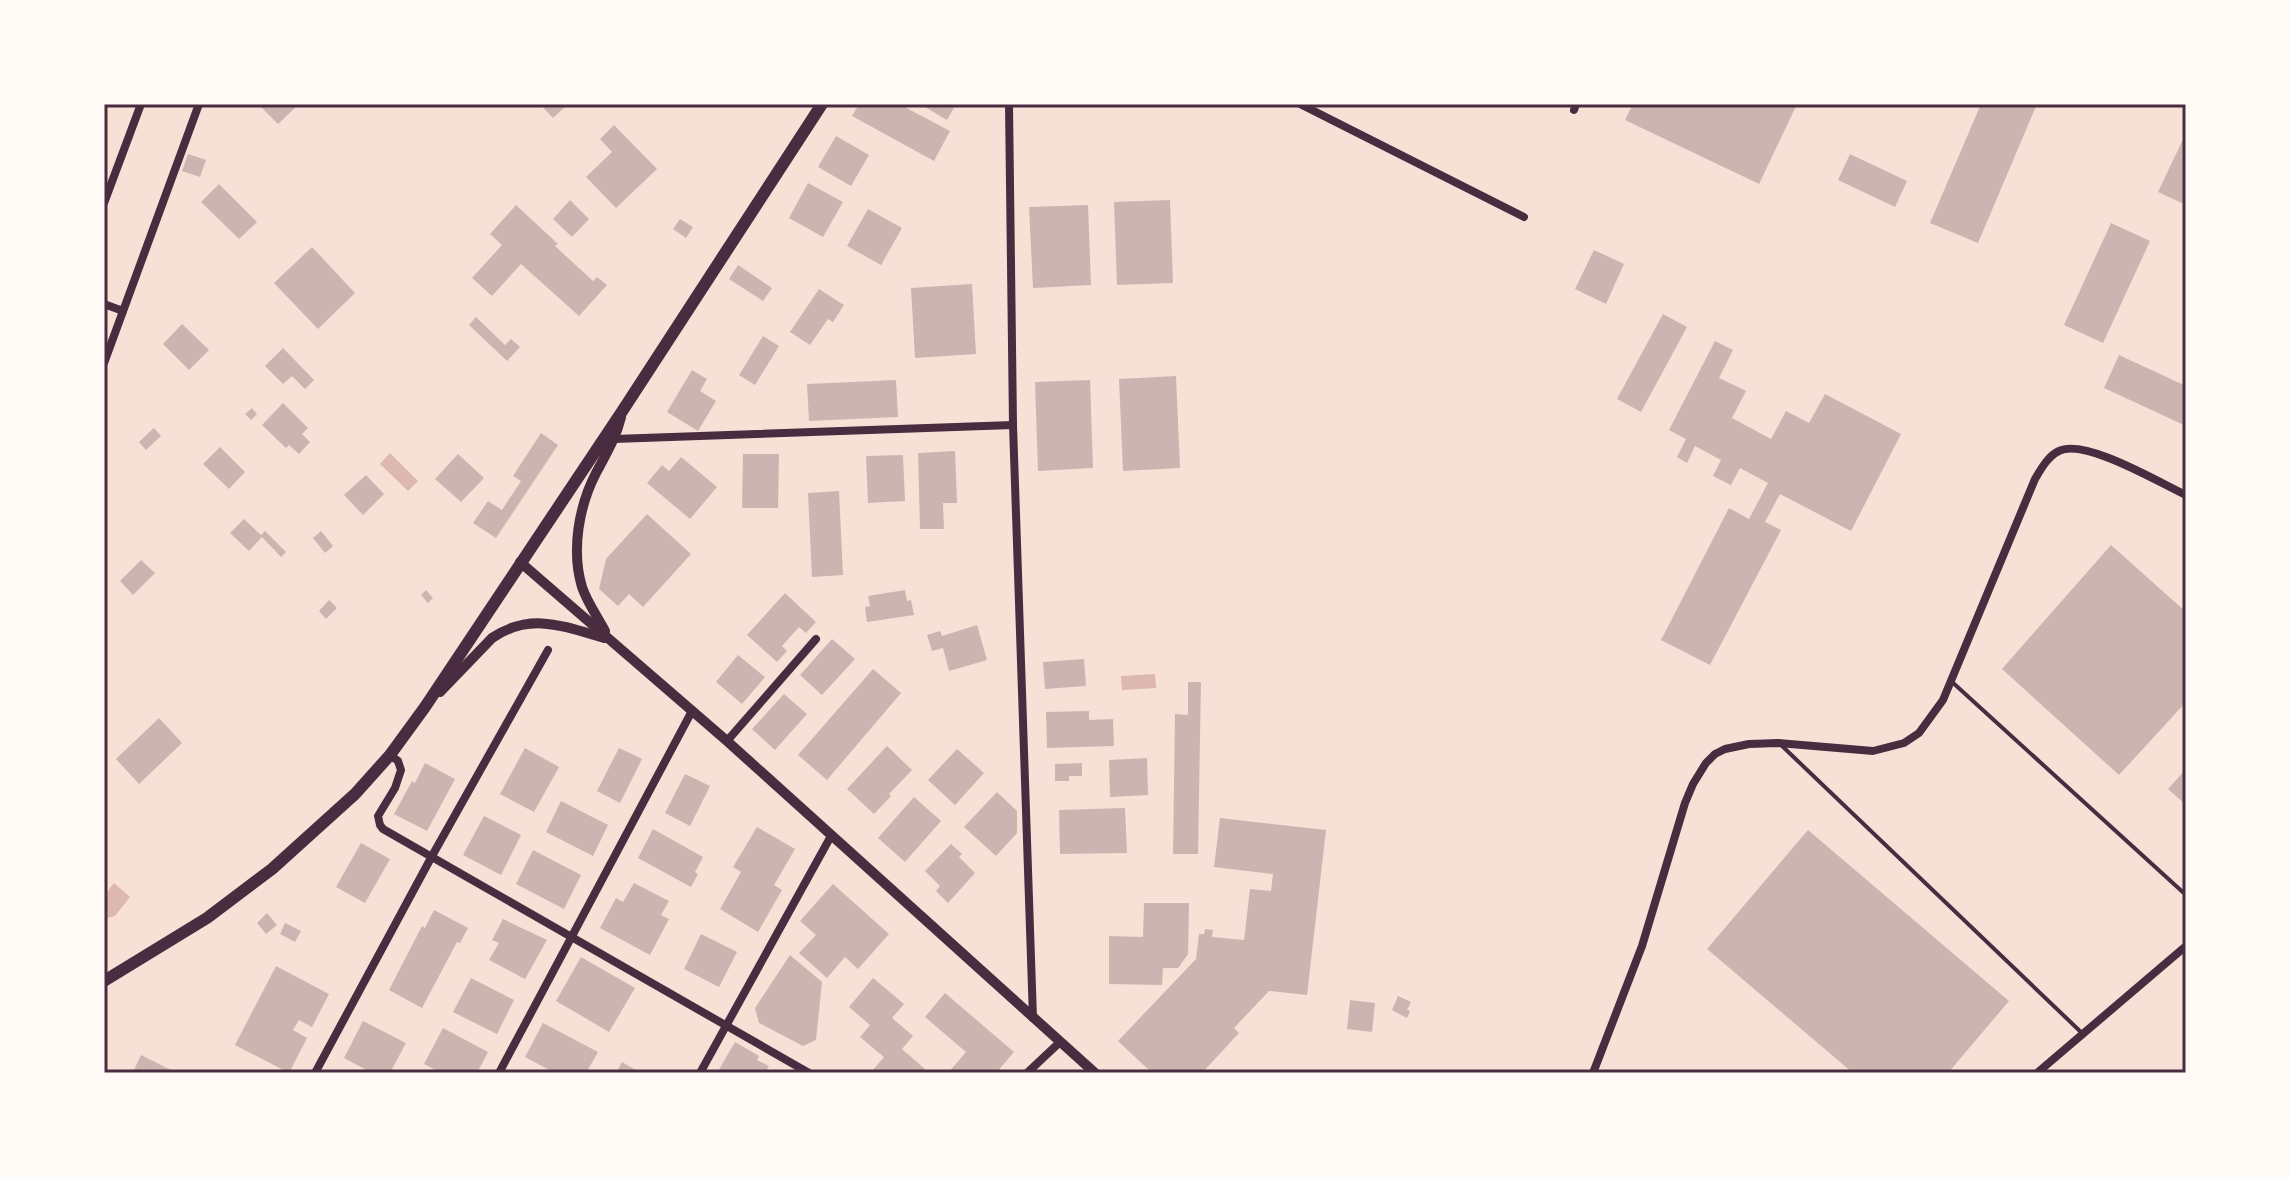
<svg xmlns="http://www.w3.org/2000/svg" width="2290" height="1177" viewBox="0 0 2290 1177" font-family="'Noto Sans',sans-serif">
<rect width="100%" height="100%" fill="#f7e1d7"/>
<g fill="#dcb8b0">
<path d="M390 453 418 481 408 491 380 464Z"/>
<path d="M1155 674 1156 688 1122 690 1121 676Z"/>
<path d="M114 883 130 897 115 916 104 919V896Z"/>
</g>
<g fill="#ccb4b1">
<path d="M258 104H299L278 124Z"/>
<path d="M540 104H568L553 118Z"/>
<path d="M859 104H899L950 131 934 161 852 116Z"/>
<path d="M920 104H956L947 120Z"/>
<path d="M1633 104H1797L1759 184 1625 120Z"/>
<path d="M1981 104H2037L1978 243 1930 223Z"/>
<path d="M614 125 657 169 616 208 586 177 612 152 600 139Z"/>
<path d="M2186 133V205L2158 192Z"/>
<path d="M836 136 869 155 851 186 818 167Z"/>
<path d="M188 154 206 160 200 177 182 171Z"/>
<path d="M1850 154 1907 181 1895 207 1838 180Z"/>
<path d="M808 183 843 202 823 237 789 218Z"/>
<path d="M219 184 257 222 239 239 201 202Z"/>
<path d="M570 200 589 219 572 237 553 219Z"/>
<path d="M1170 200 1173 283 1117 285 1114 202Z"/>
<path d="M516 205 558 244 555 246 593 281 597 277 607 285 579 316 521 264 492 296 472 278 502 245 490 234Z"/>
<path d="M1088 205 1091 285 1033 288 1029 207Z"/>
<path d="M868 209 902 228 881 265 847 246Z"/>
<path d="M680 219 693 227 686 238 673 229Z"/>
<path d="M2111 223 2150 241 2103 343 2064 325Z"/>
<path d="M312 247 355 293 318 329 274 283Z"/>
<path d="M1594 250 1624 264 1606 304 1575 289Z"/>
<path d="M738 265 772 288 763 301 729 279Z"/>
<path d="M972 284 976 354 915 358 911 288Z"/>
<path d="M819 289 844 305 833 322 828 319 810 345 790 332Z"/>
<path d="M1663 314 1687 327 1641 412 1617 399Z"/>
<path d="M476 317 505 345 511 339 520 347 507 361 469 325Z"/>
<path d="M182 324 209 350 189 370 163 344Z"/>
<path d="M763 336 779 346 755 385 739 375Z"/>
<path d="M1715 341 1733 350 1719 378 1746 391 1732 418 1771 439 1786 411 1809 423 1825 394 1901 434 1851 531 1780 494 1765 522 1781 530 1710 665 1661 640 1729 508 1749 519 1768 483 1740 468 1731 485 1713 476 1721 460 1695 446 1687 463 1677 457 1686 439 1669 430Z"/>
<path d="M283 348 314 380 305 389 292 376 283 384 265 366Z"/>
<path d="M2119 355 2186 386V426L2104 388Z"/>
<path d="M692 370 707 379 700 391 716 401 698 431 667 412Z"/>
<path d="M1176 376 1180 468 1123 471 1119 379Z"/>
<path d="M896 380 898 417 809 421 807 384Z"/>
<path d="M1090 380 1093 468 1038 471 1035 382Z"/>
<path d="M283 403 308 428 302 434 310 442 299 454 289 445 286 448 262 425Z"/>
<path d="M252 408 257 414 251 420 245 414Z"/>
<path d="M154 428 161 436 146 450 139 442Z"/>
<path d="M541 433 558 445 496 538 473 523 488 501 502 510 521 481 513 476Z"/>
<path d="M220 447 245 472 229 489 203 464Z"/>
<path d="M955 451 957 503H943L944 529H920L918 453Z"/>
<path d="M458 454 484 478 461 502 435 479Z"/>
<path d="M743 454H779L778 508H742Z"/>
<path d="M903 455 905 501 868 503 866 456Z"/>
<path d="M681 457 717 487 690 519 647 483 662 465 669 471Z"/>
<path d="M366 475 384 494 363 515 344 495Z"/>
<path d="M839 491 843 575 812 577 808 493Z"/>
<path d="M647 514 691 554 643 607 629 594 618 606 599 589 606 559Z"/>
<path d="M244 519 261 535 265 531 286 552 281 557 262 537 249 551 230 533Z"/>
<path d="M321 531 333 546 325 553 313 538Z"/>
<path d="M2111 545 2186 612V702L2119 775 2002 669Z"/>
<path d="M141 560 155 573 133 595 120 581Z"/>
<path d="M426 590 433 598 428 603 421 595Z"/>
<path d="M905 590 907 601 911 600 914 615 867 622 865 607 870 606 868 596Z"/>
<path d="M785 593 816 622 806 633 799 627 782 646 787 651 777 662 747 635Z"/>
<path d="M329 600 337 608 326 619 319 611Z"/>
<path d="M977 625 987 660 949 671 943 648 932 651 927 635 940 631 942 636Z"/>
<path d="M832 639 855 659 822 695 800 675Z"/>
<path d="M738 655 765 677 742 704 716 682Z"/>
<path d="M1084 659 1086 686 1045 689 1043 662Z"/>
<path d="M873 669 901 693 827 780 798 755Z"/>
<path d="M1188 682H1201L1198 854H1173L1175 714 1188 715Z"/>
<path d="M784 694 807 714 775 750 752 729Z"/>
<path d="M1089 711V720L1113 719 1114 746 1047 748 1046 712Z"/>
<path d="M159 718 182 743 139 784 116 759Z"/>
<path d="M887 746 912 770 889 794 891 796 874 814 847 789Z"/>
<path d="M525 748 559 767 534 812 500 794Z"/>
<path d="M619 748 642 759 620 803 597 791Z"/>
<path d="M957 749 984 773 955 805 928 780Z"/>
<path d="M1147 758 1148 795 1110 797 1109 760Z"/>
<path d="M425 763 455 779 427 831 394 814 412 781 415 783Z"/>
<path d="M1082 763V776H1069V781H1055V764Z"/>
<path d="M2186 769V805L2168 789Z"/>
<path d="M685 774 710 786 690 826 665 813Z"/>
<path d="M997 792 1017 811V833L996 856 964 827Z"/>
<path d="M914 797 941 821 905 862 878 838Z"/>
<path d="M561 801 608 825 593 856 546 832Z"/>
<path d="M1125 808 1127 853 1060 854 1059 810Z"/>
<path d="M484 816 521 835 501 875 463 855Z"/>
<path d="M1220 818 1326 830 1307 995 1269 991 1234 1028 1239 1033 1202 1073H1152L1118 1041 1196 959 1199 934H1204L1205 929 1213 930 1212 937 1244 940 1250 889 1271 891 1273 874 1214 867Z"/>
<path d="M757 827 795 849 774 885 782 890 758 932 720 909 741 872 733 867Z"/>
<path d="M653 829 703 857 695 872 698 874 691 887 638 858Z"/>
<path d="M1808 830 2009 1001 1948 1073H1853L1707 949Z"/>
<path d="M361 843 390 859 365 903 336 887Z"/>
<path d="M951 844 962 854 959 857 975 873 948 903 936 891 940 886 925 871Z"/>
<path d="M533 850 581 875 564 909 516 884Z"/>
<path d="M634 883 669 901 661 915 669 919 650 955 600 928 616 898 623 902Z"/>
<path d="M833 884 889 934 858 969 845 957 827 978 799 953 816 935 800 921Z"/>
<path d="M1144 903H1189L1188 954 1178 968H1163L1162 985 1109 984V936L1143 937Z"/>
<path d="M434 910 468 928 460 943 457 942 422 1008 389 990 422 926 425 928Z"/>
<path d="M267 913 277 925 266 934 257 923Z"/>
<path d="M503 919 547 940 525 979 489 960 499 943 492 940Z"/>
<path d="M285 923 301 931 295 942 280 934Z"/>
<path d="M701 934 737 952 719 987 684 969Z"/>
<path d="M790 955 822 982 816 1040 803 1046 759 1023 755 1008Z"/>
<path d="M581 957 635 988 609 1032 556 1001Z"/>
<path d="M276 966 329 994 312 1027 299 1020 293 1030 307 1038 289 1073 235 1045Z"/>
<path d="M471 978 514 1000 497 1034 453 1012Z"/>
<path d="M873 978 904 1004 892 1018 913 1036 902 1049 925 1069 922 1073 872 1071 884 1057 860 1037 870 1025 849 1007Z"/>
<path d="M945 993 1014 1052 996 1073H948L966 1052 925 1017Z"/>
<path d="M1398 996 1411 1002 1407 1010 1410 1011 1407 1018 1392 1010Z"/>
<path d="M1350 1000 1375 1003 1372 1032 1347 1029Z"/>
<path d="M363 1021 406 1043 390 1073H372L344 1058Z"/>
<path d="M543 1023 598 1052 586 1073H555L525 1057Z"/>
<path d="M443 1028 488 1052 477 1073H441L424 1064Z"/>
<path d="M735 1042 759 1056 757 1060 769 1066 765 1073H717Z"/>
<path d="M141 1055 177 1073H139L134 1070Z"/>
<path d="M622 1062 641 1073H616Z"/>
</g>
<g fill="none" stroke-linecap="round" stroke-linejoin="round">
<g stroke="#4a2c40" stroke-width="4">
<path d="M1951 681 2186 895"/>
<path d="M1780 744 2083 1034"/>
</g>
<g stroke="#4a2c40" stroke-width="8">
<path d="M1009 104 1013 425 1033 1018"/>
<path d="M1300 104 1524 217"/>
<path d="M1574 110 1576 104"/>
<path d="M104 203 141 104"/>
<path d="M104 304 123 311"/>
<path d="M104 363 199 104"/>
<path d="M614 439 1013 425"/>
<path d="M727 741 816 639"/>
<path d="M390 755 398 761 401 770 395 788 378 816 380 825 383 829 809 1073"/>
<path d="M315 1073 432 856 548 650"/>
<path d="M499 1073 692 711"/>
<path d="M700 1073 831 836"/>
<path d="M1027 1073 1060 1042"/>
<path d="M1593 1073 1642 946 1685 803 1693 784 1706 763 1715 754 1725 749 1749 744 1778 743 1873 751 1904 743 1919 733 1943 700 2035 479C2041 469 2048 456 2059 451 2085 438 2160 483 2186 495"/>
<path d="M2037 1073 2186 946"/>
</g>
<g stroke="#4a2c40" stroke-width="10">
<path d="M520 562 727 741 1095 1073"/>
<path d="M605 631C597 616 587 602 582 587 571 550 579 506 596 473 606 454 616 438 621 417"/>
<path d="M440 692 492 638C530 612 563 626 604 638"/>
</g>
<path stroke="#4a2c40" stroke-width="12" d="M104 981 207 918 272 869 355 794 390 755 425 707 623 410 822 104"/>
</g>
<rect width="2290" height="1177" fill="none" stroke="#fffaf5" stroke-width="212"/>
<rect x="106" y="106" width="2078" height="965" fill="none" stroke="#4a2c40" stroke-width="3"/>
</svg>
